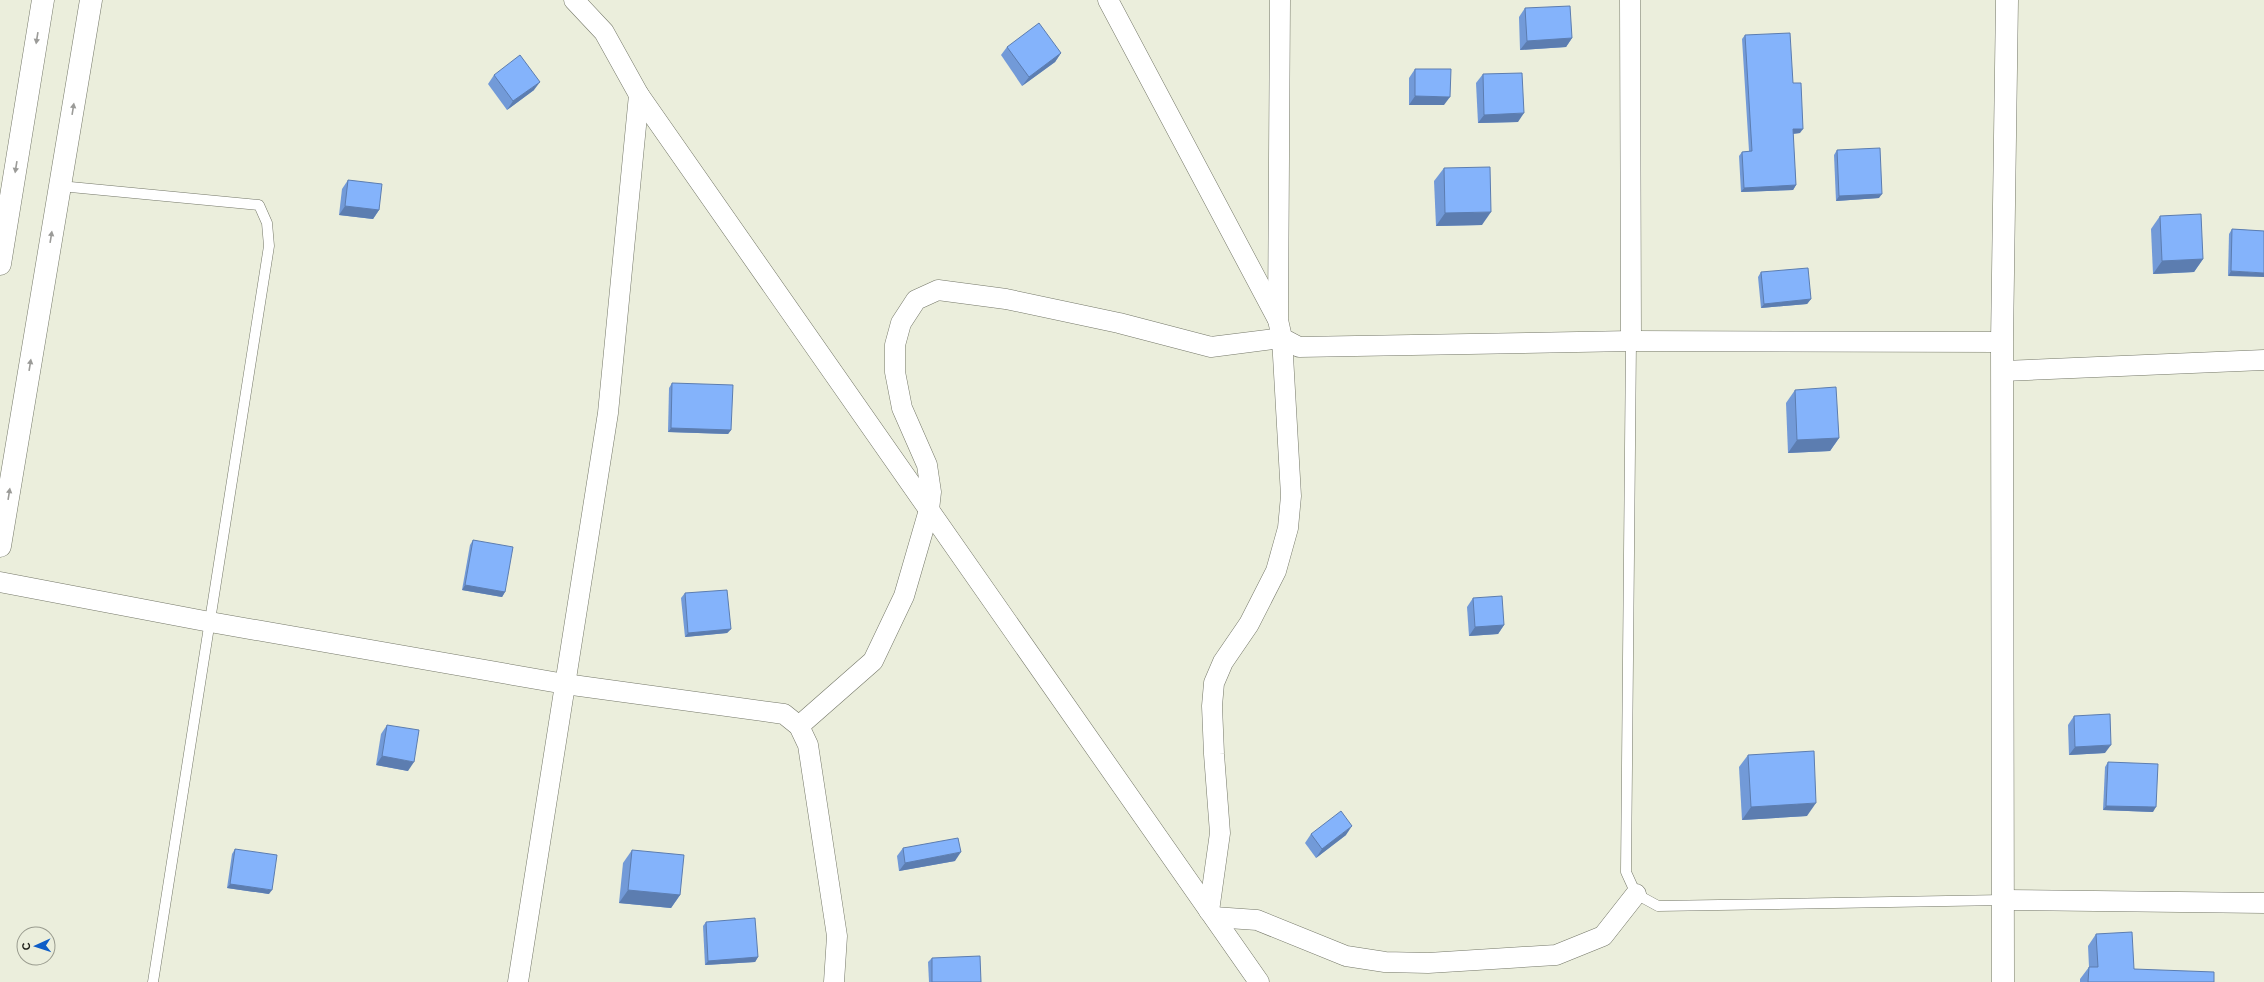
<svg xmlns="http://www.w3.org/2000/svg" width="2264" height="982" viewBox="0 0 2264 982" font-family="Raleway,sans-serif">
<rect width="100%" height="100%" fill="#ebeedc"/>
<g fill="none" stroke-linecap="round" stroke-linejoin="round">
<defs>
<g id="lane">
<path d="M60 186 259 205 267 223 269 246 153 982"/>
<path d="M1631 341 1626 872 1636 894 1658 906 2003 900"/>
</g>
<g id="street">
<path d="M574 0 604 32 639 95 1259 982"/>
<path d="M1108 0 1277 318"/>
<path d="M1280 0 1278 320 1282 338 1299 347 1631 341 2002 342"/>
<path d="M1630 0 1631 341"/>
<path d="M2003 371 2264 360"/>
<path d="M0 582 210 622 565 684 784 714 799 726 808 745 837 936 834 982"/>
<path d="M799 726 873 661 904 596 929 510 931 492 927 465 902 408 895 372V345L901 323 916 300 938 290 1006 299 1119 323 1211 347 1282 338 1291 496 1288 528 1276 571 1249 624 1223 662 1214 683 1212 706 1214 754 1220 833 1209 911"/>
<path d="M2003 900 2264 903"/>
<path d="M1214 917 1257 920 1346 956 1385 962 1428 963 1556 955 1603 936 1636 894"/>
<path d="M518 982 608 413 639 95"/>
</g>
<g id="secondary">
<path d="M0 264 43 0"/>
<path d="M0 546 91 0"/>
<path d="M2003 982 2002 342 2007 0"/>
</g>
</defs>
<use href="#lane" stroke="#747768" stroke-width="11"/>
<use href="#street" stroke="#747768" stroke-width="21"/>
<use href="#secondary" stroke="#747768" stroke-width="23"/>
<use href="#lane" stroke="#fff" stroke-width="10"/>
<use href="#street" stroke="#fff" stroke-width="20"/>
<use href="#secondary" stroke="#fff" stroke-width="22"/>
</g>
<g fill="#729ad8">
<path d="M1525 8 1572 38 1566 47 1520 50 1519 17Z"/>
<path d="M1745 35 1793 83 1800 133 1793 134 1796 185 1793 190 1741 192 1739 156 1742 152 1749 151 1742 39Z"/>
<path d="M1007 47 1061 53 1055 62 1022 86 1001 55Z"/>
<path d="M1415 69 1444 105H1409V78Z"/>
<path d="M1483 74 1518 122 1478 123 1476 83Z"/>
<path d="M494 75 534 90 507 110 488 84Z"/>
<path d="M1837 150 1879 198 1836 201 1834 155Z"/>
<path d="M1444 168 1482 225 1436 226 1434 181Z"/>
<path d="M348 180 379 210 373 219 339 215 342 189Z"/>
<path d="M2160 216 2203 259 2194 272 2153 274 2151 229Z"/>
<path d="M2232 229 2264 231 2228 276 2229 234Z"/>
<path d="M1761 272 1811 299 1807 304 1761 308 1758 277Z"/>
<path d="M672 383 731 430 728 434 668 432 669 388Z"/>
<path d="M1795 390 1839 438 1830 451 1788 453 1786 403Z"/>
<path d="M473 540 505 592 502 597 462 590 470 545Z"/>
<path d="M685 593 731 629 727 633 685 637 681 598Z"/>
<path d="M1473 598 1504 625 1498 634 1469 636 1467 607Z"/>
<path d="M2074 716 2105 753 2069 755 2068 725Z"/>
<path d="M387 725 408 771 376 765 381 734Z"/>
<path d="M1748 755 1807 816 1742 820 1739 767Z"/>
<path d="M2108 762 2153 812 2103 810 2105 767Z"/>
<path d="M1311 834 1346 835 1316 858 1305 843Z"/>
<path d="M903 848 955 861 899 871 897 856Z"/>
<path d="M235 849 269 894 227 888 232 854Z"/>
<path d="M632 850 680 895 671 908 619 903 623 863Z"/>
<path d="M706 922 758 957 755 962 705 965 703 926Z"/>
<path d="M2096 934 2134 969 2214 982H2080V979L2089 967 2088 946Z"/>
<path d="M932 958 981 982H929L928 962Z"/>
</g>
<g fill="#5c7db0">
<path d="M1572 38 1566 47 1520 50 1527 41Z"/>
<path d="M1061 53 1055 62 1022 86 1029 77Z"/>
<path d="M540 82 534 90 507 110 513 101Z"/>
<path d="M1415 96 1450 97 1444 105H1409Z"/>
<path d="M1524 113 1518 122 1478 123 1484 115Z"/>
<path d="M1793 129H1803L1800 133 1790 134Z"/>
<path d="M1796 185 1793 190 1741 192 1744 188Z"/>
<path d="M1882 194 1879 198 1836 201 1839 196Z"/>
<path d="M345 206 379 210 373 219 339 215Z"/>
<path d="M1491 212 1482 225 1436 226 1445 213Z"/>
<path d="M2203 259 2194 272 2153 274 2162 261Z"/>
<path d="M2231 271 2264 273V277L2228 276Z"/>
<path d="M1811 299 1807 304 1761 308 1764 304Z"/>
<path d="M671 428 731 430 728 434 668 432Z"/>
<path d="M1839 438 1830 451 1788 453 1797 440Z"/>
<path d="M465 585 505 592 502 597 462 590Z"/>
<path d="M1504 625 1498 634 1469 636 1475 627Z"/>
<path d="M731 629 727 633 685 637 688 633Z"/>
<path d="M2111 745 2105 753 2069 755 2075 747Z"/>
<path d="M382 756 414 762 408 771 376 765Z"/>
<path d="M1816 803 1807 816 1742 820 1751 807Z"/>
<path d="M2106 806 2156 807 2153 812 2103 810Z"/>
<path d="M1352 826 1346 835 1316 858 1322 849Z"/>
<path d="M961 852 955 861 899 871 905 863Z"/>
<path d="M230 884 272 890 269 894 227 888Z"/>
<path d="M628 890 680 895 671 908 619 903Z"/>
<path d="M758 957 755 962 705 965 708 961Z"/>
</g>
<g fill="#84b3fb" stroke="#5c7db0">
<path d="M1570 6 1572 38 1527 41 1525 8Z"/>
<path d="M1039 23 1061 53 1029 77 1007 47Z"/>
<path d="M1790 33 1793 83H1801L1803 129H1793L1796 185 1744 188 1742 152 1752 151 1745 35Z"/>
<path d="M520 55 540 82 513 101 494 75Z"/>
<path d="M1415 69H1451L1450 97 1415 96Z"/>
<path d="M1522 73 1524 113 1484 115 1483 74Z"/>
<path d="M1880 148 1882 194 1839 196 1837 150Z"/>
<path d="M1490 167 1491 212 1445 213 1444 168Z"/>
<path d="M348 180 382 184 379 210 345 206Z"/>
<path d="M2201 214 2203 259 2162 261 2160 216Z"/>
<path d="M2232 229 2264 231V273L2231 271Z"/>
<path d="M1808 268 1811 299 1764 304 1761 272Z"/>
<path d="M672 383 733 385 731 430 671 428Z"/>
<path d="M1836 387 1839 438 1797 440 1795 390Z"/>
<path d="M473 540 513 547 505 592 465 585Z"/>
<path d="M727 590 731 629 688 633 685 593Z"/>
<path d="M1502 596 1504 625 1475 627 1473 598Z"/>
<path d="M2110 714 2111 745 2075 747 2074 716Z"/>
<path d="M387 725 419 730 414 762 382 756Z"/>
<path d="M1814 751 1816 803 1751 807 1748 755Z"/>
<path d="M2108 762 2158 764 2156 807 2106 806Z"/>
<path d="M1341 811 1352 826 1322 849 1311 834Z"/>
<path d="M958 838 961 852 905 863 903 848Z"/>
<path d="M235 849 277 855 272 890 230 884Z"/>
<path d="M632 850 684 855 680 895 628 890Z"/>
<path d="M755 918 758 957 708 961 706 922Z"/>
<path d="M2132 932 2134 969 2214 972V982H2088L2089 967H2098L2096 934Z"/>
<path d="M980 956 981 982H932V958Z"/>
</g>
<defs><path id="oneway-solid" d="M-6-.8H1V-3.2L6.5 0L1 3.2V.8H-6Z"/></defs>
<g fill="#9b9b98">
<use href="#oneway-solid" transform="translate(37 38) rotate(99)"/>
<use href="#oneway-solid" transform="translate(73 109) rotate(-81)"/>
<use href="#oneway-solid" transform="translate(16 167) rotate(99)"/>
<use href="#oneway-solid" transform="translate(51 237) rotate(-81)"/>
<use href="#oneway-solid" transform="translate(30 365) rotate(-81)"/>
<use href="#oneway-solid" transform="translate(9 494) rotate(-81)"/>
</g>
<g transform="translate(36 946) rotate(267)"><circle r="19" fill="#ebeedc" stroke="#9a9c8f"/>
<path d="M0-3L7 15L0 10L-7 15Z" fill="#0e5dc7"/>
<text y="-6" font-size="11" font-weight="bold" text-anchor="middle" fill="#20211b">С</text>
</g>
</svg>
